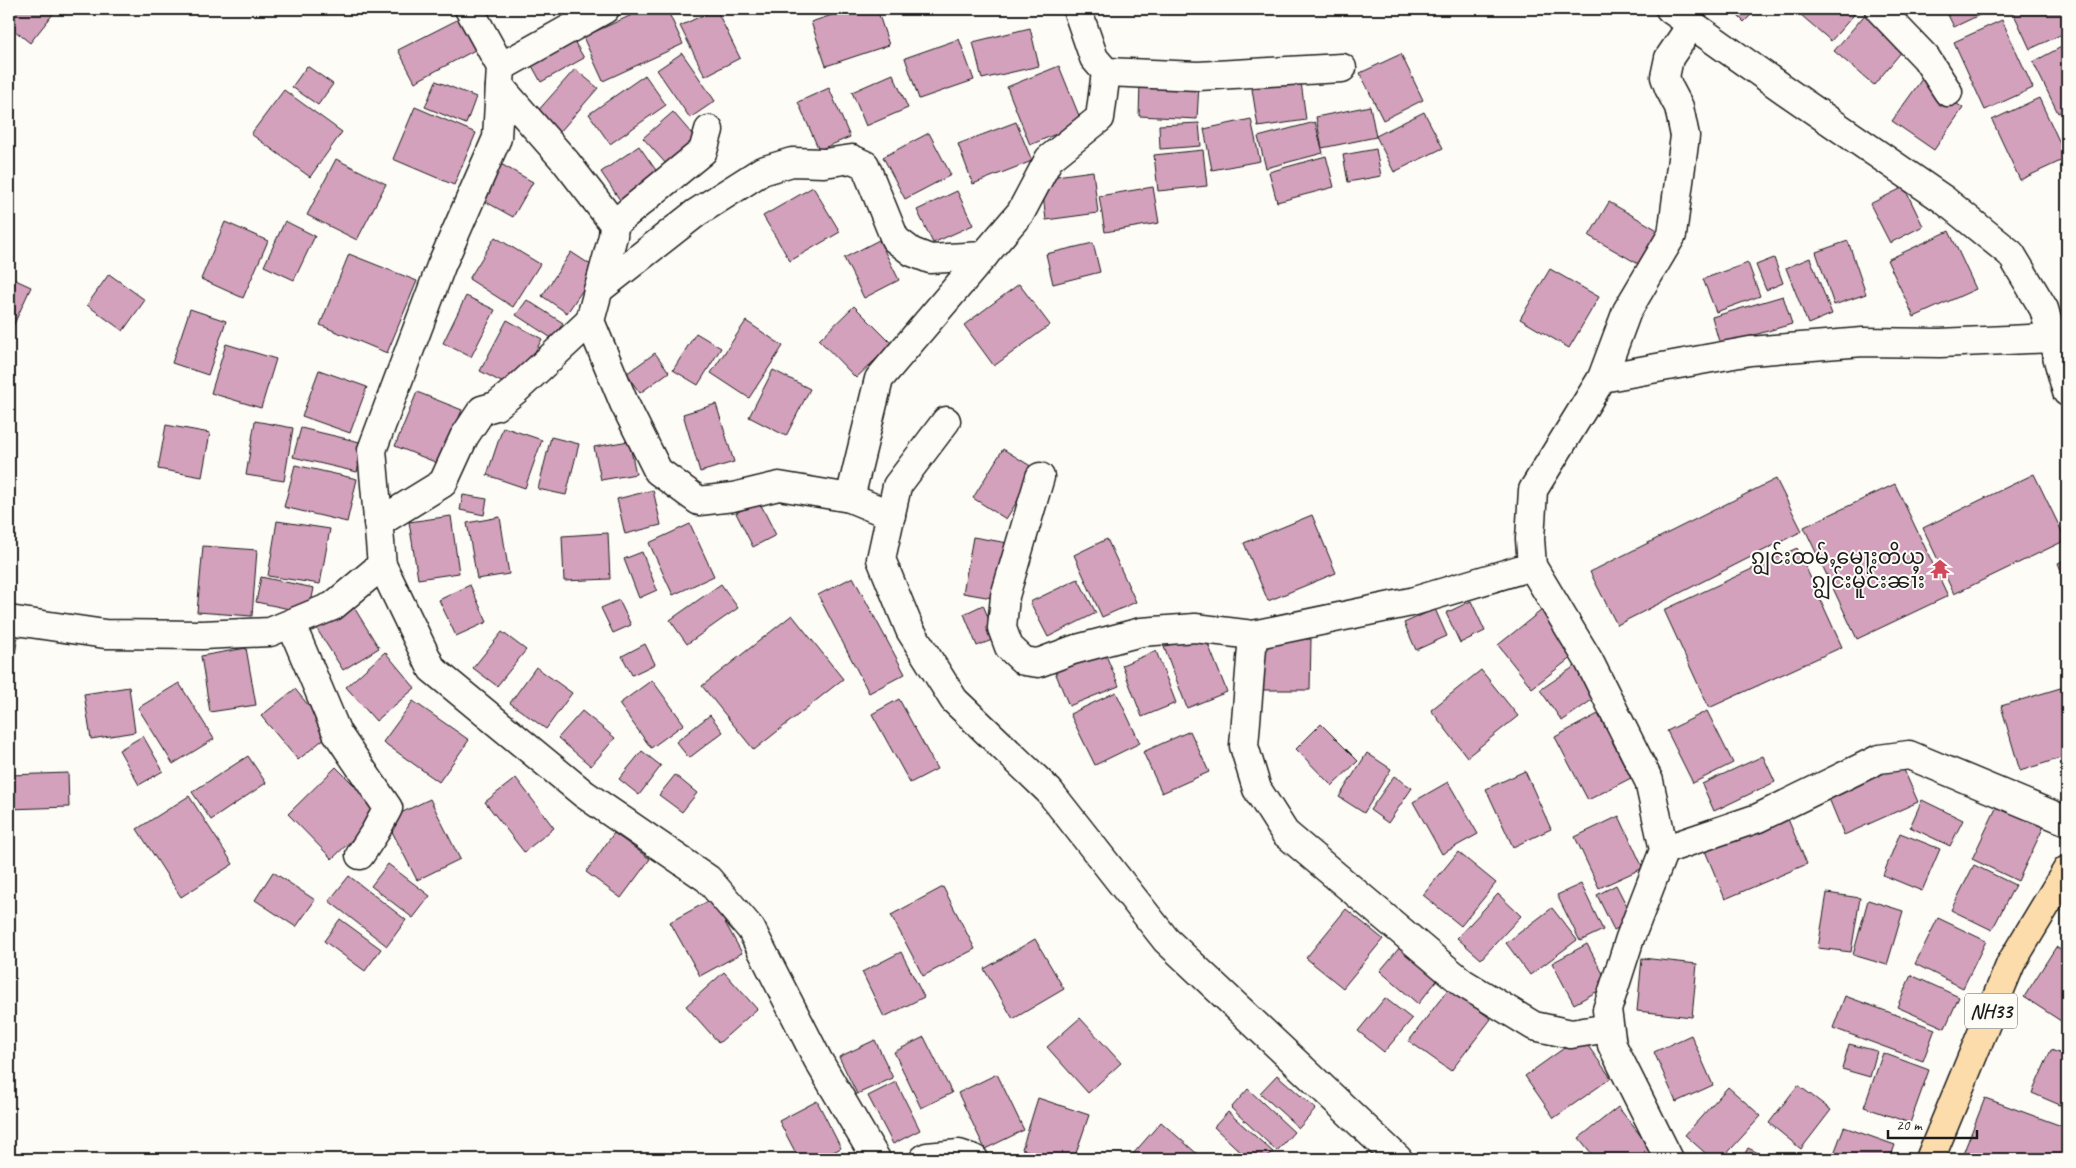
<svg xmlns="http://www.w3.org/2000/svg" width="2076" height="1168" viewBox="0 0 2076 1168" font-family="Caveat,'Noto Sans Myanmar',sans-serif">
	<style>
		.building { fill: #d3a1bc; stroke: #1c1c1c }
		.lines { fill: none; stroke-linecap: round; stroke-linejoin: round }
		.minor-casing { stroke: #1c1c1c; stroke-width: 31 }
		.trunk-casing { stroke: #1c1c1c; stroke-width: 31 }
		.minor { stroke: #fdfcf7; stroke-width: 28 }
		.trunk { stroke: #fddcac; stroke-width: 28 }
		.labels { text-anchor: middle; stroke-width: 4; stroke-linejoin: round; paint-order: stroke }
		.shield { fill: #fdfcf7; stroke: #605f5e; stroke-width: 1 }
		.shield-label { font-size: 20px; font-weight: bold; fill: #1c1c1c }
		.poi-label { font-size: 21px; fill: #1c1c1c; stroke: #fdfcf7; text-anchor: end }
	</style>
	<rect width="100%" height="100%" fill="#fdfcf7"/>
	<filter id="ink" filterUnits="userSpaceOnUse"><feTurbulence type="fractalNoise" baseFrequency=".02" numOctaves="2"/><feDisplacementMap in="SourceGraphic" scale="10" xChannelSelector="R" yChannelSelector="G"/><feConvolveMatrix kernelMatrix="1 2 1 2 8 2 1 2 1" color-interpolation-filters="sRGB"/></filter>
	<g filter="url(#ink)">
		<g class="building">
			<polygon points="9,9 57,9 30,43 9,26"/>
			<polygon points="645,9 667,9 683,44 603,81 583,37"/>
			<polygon points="716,9 740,58 705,76 680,26"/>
			<polygon points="850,9 877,9 889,45 826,66 811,22"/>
			<polygon points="1731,9 1757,9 1744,22"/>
			<polygon points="1807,9 1859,9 1831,41 1801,15"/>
			<polygon points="1945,9 1992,9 1954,27"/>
			<polygon points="2015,9 2061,9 2067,22 2067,32 2030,49 2012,10"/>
			<polygon points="1868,11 1908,44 1874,85 1834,51"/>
			<polygon points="459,19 475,50 415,82 398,50"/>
			<polygon points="2002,20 2033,88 1985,110 1954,42"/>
			<polygon points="1030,28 1039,66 982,79 973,42"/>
			<polygon points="959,39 974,80 919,99 905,58"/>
			<polygon points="574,41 584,58 541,82 531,64"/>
			<polygon points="2067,44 2067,109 2058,113 2033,62"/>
			<polygon points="682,53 715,101 690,118 657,70"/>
			<polygon points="1401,54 1423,100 1383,120 1360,73"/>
			<polygon points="307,66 333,84 318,105 292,87"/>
			<polygon points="1059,66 1082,123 1030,145 1007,87"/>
			<polygon points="575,69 598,88 559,133 536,113"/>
			<polygon points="893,74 908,108 866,126 852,92"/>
			<polygon points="645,75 666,105 610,144 589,114"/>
			<polygon points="1922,79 1963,108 1934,150 1892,121"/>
			<polygon points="436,81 476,97 466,124 425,107"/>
			<polygon points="1140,82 1199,84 1197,119 1139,116"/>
			<polygon points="1301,82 1306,120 1258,127 1252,89"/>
			<polygon points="829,88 850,137 819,150 798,102"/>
			<polygon points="284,90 342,132 310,177 251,134"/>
			<polygon points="2039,98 2067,158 2020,180 1992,120"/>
			<polygon points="1370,106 1376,137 1322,148 1316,117"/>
			<polygon points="415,107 476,133 454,185 393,159"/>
			<polygon points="673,112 697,140 668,166 643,138"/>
			<polygon points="1424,112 1443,148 1394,172 1376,136"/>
			<polygon points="1251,119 1260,161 1212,170 1204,129"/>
			<polygon points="1016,122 1032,161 973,184 958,144"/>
			<polygon points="1315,122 1323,153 1266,168 1258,137"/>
			<polygon points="1199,123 1201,146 1160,149 1159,125"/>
			<polygon points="929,133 951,175 905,199 883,157"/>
			<polygon points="639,146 660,176 622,203 601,172"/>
			<polygon points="1376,149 1381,176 1348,182 1343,155"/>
			<polygon points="1203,150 1207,186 1158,191 1154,155"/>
			<polygon points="1326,156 1334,187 1277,202 1269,172"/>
			<polygon points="336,159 386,184 357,240 307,215"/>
			<polygon points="499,163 533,182 513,217 479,198"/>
			<polygon points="1093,171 1098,213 1046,220 1041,178"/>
			<polygon points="813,187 840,232 790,261 763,216"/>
			<polygon points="1153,187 1159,223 1105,232 1099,196"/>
			<polygon points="1904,187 1923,226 1890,243 1870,204"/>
			<polygon points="957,191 973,225 933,243 917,210"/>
			<polygon points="1609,202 1661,232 1642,266 1589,236"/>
			<polygon points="285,221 315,236 294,280 264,266"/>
			<polygon points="225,222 268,241 243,298 201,279"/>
			<polygon points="1949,231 1976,289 1914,317 1887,260"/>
			<polygon points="495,237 540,264 513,307 469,279"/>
			<polygon points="879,240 899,280 864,298 844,258"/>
			<polygon points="1848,241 1866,294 1834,305 1816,252"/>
			<polygon points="1093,243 1100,272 1053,284 1046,254"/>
			<polygon points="571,252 597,269 567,313 542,296"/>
			<polygon points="349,254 417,281 387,353 320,325"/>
			<polygon points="1774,258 1783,283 1766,290 1756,265"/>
			<polygon points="1810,258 1832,314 1808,324 1786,268"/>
			<polygon points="1748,263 1760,296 1716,312 1703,279"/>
			<polygon points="1550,269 1599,297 1569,348 1520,319"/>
			<polygon points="109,274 145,300 123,331 87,305"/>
			<polygon points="9,277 31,287 9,335"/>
			<polygon points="1019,284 1050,325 994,366 964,325"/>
			<polygon points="466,296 495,310 471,357 443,343"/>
			<polygon points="1783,296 1792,324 1720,345 1712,317"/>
			<polygon points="527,300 563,323 553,339 516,315"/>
			<polygon points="854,306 892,344 856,378 819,340"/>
			<polygon points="190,309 226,321 208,375 172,363"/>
			<polygon points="507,320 542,339 515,389 480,371"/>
			<polygon points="746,321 783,346 749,398 711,373"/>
			<polygon points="696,333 721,348 698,385 673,370"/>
			<polygon points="226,344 276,359 261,408 211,393"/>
			<polygon points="655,353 669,372 640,393 626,374"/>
			<polygon points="319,370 367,387 350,433 302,416"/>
			<polygon points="773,370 810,389 786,436 749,417"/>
			<polygon points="417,392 462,410 440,464 395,446"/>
			<polygon points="716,404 734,462 700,472 683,414"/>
			<polygon points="255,421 293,428 284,481 246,475"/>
			<polygon points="166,425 210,433 202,477 158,469"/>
			<polygon points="503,427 542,440 525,488 487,475"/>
			<polygon points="301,428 364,443 357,472 293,457"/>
			<polygon points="551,437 579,444 566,495 538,489"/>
			<polygon points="629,441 636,474 601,480 594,447"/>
			<polygon points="1003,449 1037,470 1006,519 973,498"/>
			<polygon points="295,465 357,479 347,522 284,507"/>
			<polygon points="2034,474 2066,540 1954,594 1923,528"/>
			<polygon points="1776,479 1802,531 1617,625 1590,572"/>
			<polygon points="1895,484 1948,596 1857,639 1804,527"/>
			<polygon points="653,490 661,525 625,534 617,499"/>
			<polygon points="463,495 487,499 484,515 460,510"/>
			<polygon points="759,501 776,535 753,547 736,513"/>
			<polygon points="1312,515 1336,573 1268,601 1244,543"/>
			<polygon points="451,516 459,573 418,579 409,522"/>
			<polygon points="500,517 509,574 477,579 467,523"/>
			<polygon points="277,521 330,529 320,584 268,576"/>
			<polygon points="690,524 714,576 673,595 649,543"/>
			<polygon points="608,533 610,579 564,581 562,536"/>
			<polygon points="973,537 1008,543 998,599 963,593"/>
			<polygon points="1107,539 1136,602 1102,617 1074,555"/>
			<polygon points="203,546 257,550 252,616 197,612"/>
			<polygon points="1797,548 1842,647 1709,708 1664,610"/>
			<polygon points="642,552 657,590 639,598 624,559"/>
			<polygon points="2067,559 2067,585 2058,563"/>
			<polygon points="261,577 314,588 309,613 256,602"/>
			<polygon points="853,577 905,674 869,693 818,595"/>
			<polygon points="1078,579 1096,613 1048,637 1030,602"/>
			<polygon points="721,584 738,608 687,644 670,620"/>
			<polygon points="470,585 487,622 456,636 439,600"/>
			<polygon points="619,600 631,625 613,633 601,608"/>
			<polygon points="350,601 379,648 343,670 313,623"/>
			<polygon points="1471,601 1485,631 1460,643 1446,613"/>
			<polygon points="983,605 997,638 977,646 964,614"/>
			<polygon points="1547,606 1581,650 1532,688 1498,645"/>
			<polygon points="1435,609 1447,636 1416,650 1404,623"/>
			<polygon points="792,615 843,679 754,750 702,686"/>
			<polygon points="9,629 19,631 9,687"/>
			<polygon points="1203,631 1227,692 1187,708 1164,647"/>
			<polygon points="502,632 526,650 497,686 473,668"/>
			<polygon points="1263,639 1311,639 1310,690 1263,690"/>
			<polygon points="645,644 655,664 632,675 622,656"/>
			<polygon points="1102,646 1119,686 1069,706 1053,667"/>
			<polygon points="246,648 256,705 210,712 201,656"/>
			<polygon points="1156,651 1176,703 1142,717 1122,665"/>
			<polygon points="385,652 415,688 376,721 346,687"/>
			<polygon points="1578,664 1599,695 1562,721 1540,690"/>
			<polygon points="536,667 572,693 546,729 510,703"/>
			<polygon points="1481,670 1518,716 1467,757 1431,710"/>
			<polygon points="652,680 684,724 651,748 619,704"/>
			<polygon points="179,683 214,739 173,764 138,708"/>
			<polygon points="2067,686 2067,756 2020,771 2001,706"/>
			<polygon points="129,687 135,732 91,739 84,694"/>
			<polygon points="295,689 331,733 298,760 261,716"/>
			<polygon points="1116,692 1140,743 1095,765 1070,714"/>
			<polygon points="899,699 937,769 910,783 872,714"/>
			<polygon points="413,701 469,740 439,782 383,742"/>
			<polygon points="582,711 615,738 591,766 558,738"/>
			<polygon points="1707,711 1733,763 1693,783 1667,731"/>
			<polygon points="1598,714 1631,778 1588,800 1555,737"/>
			<polygon points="710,715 723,732 689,758 676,742"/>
			<polygon points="1321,724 1358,761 1332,786 1296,749"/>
			<polygon points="1190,731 1209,772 1162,793 1143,752"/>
			<polygon points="143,736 163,771 139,785 119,750"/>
			<polygon points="642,751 661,766 639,795 619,779"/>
			<polygon points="1367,753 1391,769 1364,813 1339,797"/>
			<polygon points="248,756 266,783 211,820 192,792"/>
			<polygon points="1763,756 1775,782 1714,811 1702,784"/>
			<polygon points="1901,763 1918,802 1844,835 1828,796"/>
			<polygon points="336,767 381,812 332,859 288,814"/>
			<polygon points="1525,771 1551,829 1513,847 1486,789"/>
			<polygon points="68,773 69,807 9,809 9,775"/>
			<polygon points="675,775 697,793 682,812 659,795"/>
			<polygon points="1394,776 1412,788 1388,823 1370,810"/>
			<polygon points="516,778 554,828 524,852 485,802"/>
			<polygon points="1448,782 1478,834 1442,854 1413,802"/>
			<polygon points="189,796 233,864 181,897 137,829"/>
			<polygon points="430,799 460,859 417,880 386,820"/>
			<polygon points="1922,800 1963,820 1950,846 1910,827"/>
			<polygon points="1999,802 2045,824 2018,881 1972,859"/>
			<polygon points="1785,812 1807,864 1725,899 1703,846"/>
			<polygon points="1619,816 1643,868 1599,888 1575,837"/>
			<polygon points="614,833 650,859 621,898 586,872"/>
			<polygon points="1900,833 1940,849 1922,891 1883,875"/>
			<polygon points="1458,852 1496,883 1461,926 1423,895"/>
			<polygon points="388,864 430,896 413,918 371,886"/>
			<polygon points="1974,865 2015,885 1992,930 1951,910"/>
			<polygon points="273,872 315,900 296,927 255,900"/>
			<polygon points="349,876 406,920 387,946 329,901"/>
			<polygon points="1581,884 1603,930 1580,941 1557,895"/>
			<polygon points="1616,885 1634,920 1614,930 1597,895"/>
			<polygon points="943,887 975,949 923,976 891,915"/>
			<polygon points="1827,893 1860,898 1851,952 1818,948"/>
			<polygon points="1498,894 1521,916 1481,959 1457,938"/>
			<polygon points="712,899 742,953 700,976 670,922"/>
			<polygon points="1868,900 1903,911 1887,965 1853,955"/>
			<polygon points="1552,908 1577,940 1530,975 1506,943"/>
			<polygon points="1346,909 1383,939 1343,988 1306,958"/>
			<polygon points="1938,918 1986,941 1963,988 1915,964"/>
			<polygon points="340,919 381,949 365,971 324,941"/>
			<polygon points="1035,939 1064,989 1013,1019 984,969"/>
			<polygon points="1406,940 1445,971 1418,1004 1380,971"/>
			<polygon points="1587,944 1609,985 1574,1004 1552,963"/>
			<polygon points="2056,947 2067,954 2067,1025 2024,997"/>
			<polygon points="901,952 924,997 884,1017 862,972"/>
			<polygon points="1642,958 1697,964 1692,1017 1637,1011"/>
			<polygon points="724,972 757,1009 719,1043 686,1006"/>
			<polygon points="1911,975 1959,997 1945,1028 1897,1007"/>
			<polygon points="1449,988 1491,1019 1451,1071 1409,1041"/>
			<polygon points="1845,996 1935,1029 1923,1061 1833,1028"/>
			<polygon points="1385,998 1412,1019 1384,1052 1358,1031"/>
			<polygon points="1080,1018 1121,1063 1088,1093 1047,1047"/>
			<polygon points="1691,1035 1713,1085 1676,1102 1654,1052"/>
			<polygon points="1581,1036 1611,1078 1554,1118 1525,1076"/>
			<polygon points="924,1037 952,1093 921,1108 894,1052"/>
			<polygon points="875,1040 893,1078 857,1094 839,1057"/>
			<polygon points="1849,1044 1877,1051 1870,1077 1842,1069"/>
			<polygon points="2051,1050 2067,1056 2067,1108 2032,1093"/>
			<polygon points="1883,1053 1929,1070 1910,1123 1864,1107"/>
			<polygon points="997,1074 1024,1130 985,1149 958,1093"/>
			<polygon points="1277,1075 1316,1109 1299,1128 1260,1093"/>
			<polygon points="896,1082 920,1130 893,1144 868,1096"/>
			<polygon points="1798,1085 1831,1110 1801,1149 1769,1123"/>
			<polygon points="1728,1087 1761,1116 1722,1159 1712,1159 1685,1135"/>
			<polygon points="1248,1089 1294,1132 1277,1151 1231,1108"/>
			<polygon points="1038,1098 1089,1115 1074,1159 1052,1159 1022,1149"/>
			<polygon points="1985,1098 2067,1128 2067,1138 2059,1159 1977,1159 1963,1154"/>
			<polygon points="817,1101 841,1148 820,1159 799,1159 779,1121"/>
			<polygon points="1618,1107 1659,1159 1596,1159 1579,1138"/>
			<polygon points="1228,1112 1273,1152 1266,1159 1248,1159 1214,1127"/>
			<polygon points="1161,1122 1203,1159 1139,1159 1133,1154"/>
			<polygon points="1844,1127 1895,1145 1890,1159 1832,1159"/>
			<polygon points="1748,1148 1771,1159 1742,1159"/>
		</g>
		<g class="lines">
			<defs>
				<g id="minor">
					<polyline points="469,9 501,67 497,138 441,266 372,450 382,565 432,669 584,794 708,879 751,929 818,1060 876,1159"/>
					<polyline points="1670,9 1786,91 1943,199 2011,254 2044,309 2067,392"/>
					<polyline points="1879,9 1926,58 1948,92"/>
					<polyline points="501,67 605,9"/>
					<polyline points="1106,72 1198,76 1342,68"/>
					<polyline points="500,87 566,162 614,224 613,236 590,321 624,403 658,471 699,501 733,497 779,486 850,498 891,515"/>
					<polyline points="614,224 703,151 709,130"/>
					<polyline points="598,290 696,213 762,171 792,162 824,163 852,159 865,165 895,239 912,252 930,259 984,256"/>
					<polyline points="1602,378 1627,311 1672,235 1685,136 1679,107 1669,88 1665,77 1669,58 1692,24"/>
					<polyline points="946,421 897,486 881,559 910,630 954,700 1049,791 1166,940 1398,1159"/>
					<polyline points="1040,477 1005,596 1002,628 1009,647 1024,661 1038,663 1073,650 1141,632 1195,628 1253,635 1411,602 1532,566"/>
					<polyline points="850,498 879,379 1021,212 1049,159 1100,118 1106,72 1094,58 1077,9"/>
					<polyline points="378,523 443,483 464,437 482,410 496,406 517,389 590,321"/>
					<polyline points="9,620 105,634 202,635 270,632 333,606 382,565"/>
					<polyline points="291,624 337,733 388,808 375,832 360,855"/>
					<polyline points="1253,635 1244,746 1257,789 1285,833 1463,983 1534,1026 1571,1034 1609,1028"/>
					<polyline points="1664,850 1758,818 1879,759 1909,755 2067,821"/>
					<polyline points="924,1159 927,1157 959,1154 974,1159"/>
					<polyline points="1669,1159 1612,1045 1607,1010 1630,938 1664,850 1649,781 1589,661 1532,566 1530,539 1533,490 1602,378 1750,351 1863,342 1940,343 2052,338"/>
				</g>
				<polyline id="trunk" points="1930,1159 2011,963 2067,870"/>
			</defs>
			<use href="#minor" class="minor-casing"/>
			<use href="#trunk" class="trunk-casing"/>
			<use href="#minor" class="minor"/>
			<use href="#trunk" class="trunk"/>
		</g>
	</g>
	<defs>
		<symbol id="temple-bare" viewBox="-9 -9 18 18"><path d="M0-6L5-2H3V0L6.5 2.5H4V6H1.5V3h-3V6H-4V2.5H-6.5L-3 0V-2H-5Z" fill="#d1495b" stroke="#fdfcf7" stroke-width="2.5" paint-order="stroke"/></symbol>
	</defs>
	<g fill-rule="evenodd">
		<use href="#temple-bare" x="1926" y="555" width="28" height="28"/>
	</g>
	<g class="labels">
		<rect class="shield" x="1965" y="993.5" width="52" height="35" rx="4"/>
		<g class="shield-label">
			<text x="1991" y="1018">NH33</text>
		</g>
		<g class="poi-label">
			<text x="1925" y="564">ၵျွင်းထမ်ႇမေႃးတိယ<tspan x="1925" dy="24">ၵျွင်းမိူင်းၼၢႆး</tspan></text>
		</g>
	</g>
	<rect width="2076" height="1168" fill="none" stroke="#fdfcf7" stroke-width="30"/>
	<rect x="15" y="15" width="2046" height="1138" fill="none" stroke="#1c1c1c" stroke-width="2" filter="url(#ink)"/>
	<path d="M1888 1130v8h89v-8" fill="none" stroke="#1c1c1c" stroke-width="2.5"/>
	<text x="1896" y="1130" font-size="15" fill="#1c1c1c" stroke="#fdfcf7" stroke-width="4" paint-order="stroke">20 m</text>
</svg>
